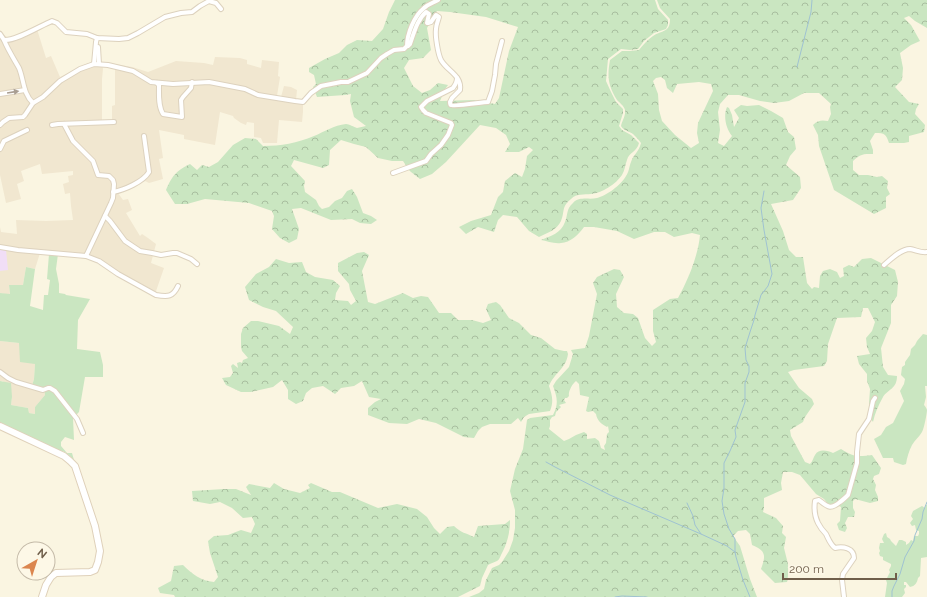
<svg xmlns="http://www.w3.org/2000/svg" width="927" height="597" viewBox="0 0 927 597" font-family="Raleway,sans-serif">
	<style>
		.residential { fill: #f1e7d0 }
		.education { fill: #f1def6 }
		.grass { fill: #cae6c1 }
		.forest { fill: url(#forest-crowns); fill-rule: evenodd }
		.lines { fill: none; stroke-linecap: round; stroke-linejoin: round }
		.stream { stroke: #9fc2d2; stroke-width: 1 }
		.minor-casing { stroke: #ddd2be; stroke-width: 6 }
		.secondary-casing { stroke: #dfd1ba; stroke-width: 8 }
		.minor { stroke: #fff; stroke-width: 4 }
		.secondary { stroke: #fff; stroke-width: 6 }
		.oneway { fill: #a99e92 }
	</style>
	<defs>
		<pattern id="forest-crowns" width="20" height="18" patternUnits="userSpaceOnUse"><rect width="20" height="18" fill="#cae6c1"/><path d="M2 6a3 3 0 1 1 6 0M12 15a3 3 0 1 1 6 0" fill="none" stroke="#a8be9f"/></pattern>
	</defs>
	<rect width="100%" height="100%" fill="#faf5e1"/>
	<g class="residential">
		<polygon points="36,26 46,58 51,56 60,77 86,64 95,61 102,63 103,69 102,79 102,121 112,121 112,106 115,105 115,64 132,67 148,72 176,61 204,63 213,65 215,57 240,58 247,60 247,64 261,68 262,60 279,62 278,76 280,77 277,96 281,97 284,86 291,87 297,90 296,100 303,100 303,112 302,122 279,120 277,143 263,143 261,138 254,137 254,123 247,122 246,125 241,123 234,118 233,116 220,112 215,145 184,139 184,135 159,130 163,158 159,159 163,179 149,183 145,181 118,193 123,200 128,199 132,210 126,213 140,236 142,234 148,238 156,244 151,263 164,268 154,297 129,282 98,262 87,257 40,253 35,269 26,267 23,285 9,285 10,295 0,293 0,227 1,232 17,234 16,220 46,221 73,220 71,206 70,193 65,194 63,184 69,182 68,176 73,175 73,171 42,174 40,164 21,171 24,181 17,184 21,199 6,203 0,175 0,30 3,34 8,38 25,32"/>
		<polygon points="0,341 19,343 35,364 34,379 32,386 44,388 45,395 35,407 35,414 29,413 28,408 11,405 12,397 3,381 0,381"/>
	</g>
	<polygon class="education" points="0,249 6,250 8,270 0,271"/>
	<g class="grass">
		<path d="M49 254H58L56 269 59 284V293L65 294 66 295 90 299 78 320 77 349 100 352 103 365V377H85L79 412 73 418 74 440 65 437 61 442V446L67 453H72L74 460C68 455 64 449 55 451L0 424V381L11 383 12 397 11 405 28 408 29 413 35 414V407L45 395 44 388 42 389 32 386 34 379 35 364 20 362 19 343 0 341V293L10 294 9 285H23L26 267 35 269 30 306 43 310 44 295H48L50 280 47 279Z"/>
		<path d="M923 334 927 335V386H925L926 397 924 405C925 406 927 409 927 410 927 413 924 429 922 432 919 437 915 440 912 445 909 451 907 457 906 464L903 465 894 462 893 458H883L874 439 881 435 886 427 893 423 904 401 900 391 904 384 905 379 901 375 902 367 905 365V362L910 355 911 349 915 345 917 341Z"/>
		<path d="M926 505H927V557L921 558 920 576 918 578C917 583 915 586 910 587L906 582H904V585H906V587L904 589 905 593 902 597H885L887 583 886 580 890 572 889 570 891 566V564L883 560V557L880 556 879 553 880 551 879 548 880 543H884L882 539 884 534 886 533 887 537 890 539 891 541 896 546 899 540H902L906 542V545L909 543 911 540 913 541 914 536H918L919 534V531L916 530 915 525 912 526 910 523 913 519 911 516 913 511 922 506 925 508Z"/>
	</g>
	<g class="forest">
		<path d="M395 0H655L658 9 668 20V25L666 29 654 33 644 41 638 49 630 50 621 49 608 59 606 81 611 92 616 102 623 109V113L619 126 622 130 631 135 639 143C637 152 629 152 627 160 625 165 625 170 622 175 616 184 602 193 591 194 584 195 577 193 571 199 561 207 565 212 561 221 557 230 547 233 539 237L529 231 517 217 503 215 498 220 494 232 478 227 466 234 459 227 471 221 491 215 498 197 503 192 505 181 515 173 522 177 525 169 527 156 533 150 529 147 519 152H505L510 144 506 135 496 128 480 125 446 162 432 174 420 179 411 172 408 169 427 162 432 155 442 145 453 126V124L452 122C442 119 428 116 423 107L428 102 443 94 440 101 474 100 495 104 499 98 509 51 518 27 486 17 450 12 437 11 427 28 431 50 423 58 409 60 404 68 413 86 422 93 430 90 438 83 448 85C442 96 427 97 420 107 425 119 441 119 451 125L447 134 440 144 430 154 425 160 407 167 403 161H392L378 158 366 147 354 144 341 140 330 150 329 165 323 168 294 160 291 166 305 181 304 186 305 192 316 200 319 206 322 209 329 207 335 201 342 198 347 191 352 189 357 197 363 213 371 216 377 220 371 224 360 223 352 219 331 220 301 208 292 209 299 229 297 239 289 243 280 238 272 229 274 216 272 211 249 203 205 199 187 204H175L166 190C172 176 176 171 190 164L197 170 202 165 209 167 218 162 233 145 245 138 256 139 263 146C281 146 297 143 314 136 324 132 334 125 346 124 349 124 354 127 357 128L366 126 354 117 350 101 351 94 345 95 317 97 313 87 316 84 314 75 309 72V68L325 59 339 53 347 45 357 40 372 41 383 29 389 12Z"/>
		<path d="M657 0H927V28L915 21 909 16 904 18 911 25 920 41 911 45 900 53 903 68 902 80 895 87 909 102 919 104 916 109 915 114 925 125 924 132 909 136V142L904 143H889C886 134 885 133 875 133L870 141 873 150V154C863 154 860 154 853 161V170L859 175H868L877 177 882 176 888 181 887 188 890 194 886 197V208L874 214 834 190 819 146 818 135 813 125C818 120 822 120 828 121L831 114 830 107 831 104 819 93H804L789 101 774 103 760 101 739 95H728L720 104 718 112 720 130 718 143 724 146 732 136C726 129 723 116 727 107L729 108 732 115 734 127 739 118 734 110 741 105 747 106 759 105 771 111 783 118 788 132 794 137 796 149 790 156 786 165 800 177 801 188 793 200 771 204 783 231 789 250 796 257H803L807 283 812 289 814 287 819 288 820 276 823 271 830 269 837 272 840 278 844 276 843 268 849 265 854 267 862 259 871 258 895 270 898 282 897 296 891 305V323L881 348 883 367 888 375 897 376C897 389 888 389 883 397 878 406 875 413 873 422L871 419 872 411 869 404 870 389 867 381V374L859 364 857 356 870 354 867 347 866 338 872 331 875 322 868 308H863L861 317 837 318 828 344 827 361 824 366 794 370 788 372 799 388 812 399 814 404 805 417 803 422 790 430 791 436 805 462 810 464C813 461 813 458 815 455 819 448 828 451 833 453L841 449C853 457 858 457 872 455L881 468 879 474 874 476 873 479 876 485 875 490 878 497V501L870 503 855 499 853 501V508L855 512 854 517H848L845 523 847 528 845 532 839 530 837 524 840 521 841 507 835 504H828L824 499 816 494 800 475 792 472H783L781 483 782 490 764 498V508L763 512 776 518 783 526 782 533 786 537 784 548 788 564V576L787 582 775 583 761 569C766 555 766 551 752 545L750 534 746 530 738 531 733 536 740 546 750 579 757 597H469L479 593 484 589 486 580 492 568 499 565 502 562 509 551 513 540 515 528V510L510 491 515 469 523 449 527 420 530 418 553 415C559 404 557 397 553 386L556 381 569 367 573 354 571 350 585 348 589 336 597 294 593 283 597 277 614 269 620 270 624 277 616 294 617 307 624 313 633 314 638 318 645 338 652 346 656 342 653 331V310L670 299 678 298C688 280 698 256 700 235L692 233 674 237 665 232H654L634 239 617 231 594 227H584C579 234 570 243 561 243 554 244 547 241 541 240 551 236 561 233 565 222 568 215 566 209 573 203 579 196 589 200 597 198 606 196 621 185 626 176 629 172 629 167 631 162 633 155 639 152 641 143 639 140 636 137 633 134 629 131 624 131 621 126 622 121 626 115 625 110 624 106 620 103 617 100 608 85 607 77 610 60L622 51H630L639 50C643 45 647 40 653 36 662 30 670 33 670 19L660 8ZM661 77 665 80 667 88 673 93 677 84 699 82 711 84 713 91 698 123 697 133 699 143 691 148 675 135 662 121 659 110 658 94 653 81 656 78ZM576 381 579 384 580 395 589 397 586 411 588 412 593 411 596 414C597 420 601 424 607 427L608 426 609 432 607 434 606 443 604 446 605 450 601 448 599 441 595 438 587 439V434L584 432 576 435 569 439 564 441 549 429 550 426V420L552 417 555 416 556 412 561 407 559 405 566 403 564 400 565 398H567L569 396C568 392 572 384 576 381Z"/>
		<path d="M364 252 369 255 362 271 368 302 375 304 403 293 413 298 421 296 428 297 439 313H451L458 320H472L483 323 491 320 486 309 488 304 496 302 500 305 509 318 519 323 531 335 541 338 555 349 564 351H567L568 354C566 369 554 373 549 386 552 395 554 401 550 411L529 414 524 417 521 422 518 418 511 424H490L482 427 478 431 474 438 464 437 436 423 419 419 407 424 389 423 368 415V408L375 402 381 399 369 397 362 381 354 386 341 388 335 394 323 386 312 388 306 393 303 401 296 404 288 399V390L282 380 273 387 251 392H241L226 385 222 378 230 377 233 373 231 366 233 364 238 368 237 363 240 362 242 363 243 360 248 358 242 351 241 347V334L243 328 251 321H258L279 326 290 334 293 327 276 311 263 307 249 300 245 287 256 274 269 267 276 259 289 263 302 262 306 272 315 277 333 280 340 286 336 293 335 300 348 301 351 305 356 301 350 290 349 284 338 271V263L357 253Z"/>
		<path d="M274 483 284 489 300 493 310 488 308 485 311 483 332 492H340L378 508 397 504 417 509 427 517 434 528 440 534 447 527 454 526C461 533 466 533 474 537L478 526 505 524 510 520C510 533 507 544 501 555 500 557 499 560 497 561 495 562 491 563 488 565L482 578 480 586 458 597H175L174 595 160 593 158 588 171 581 174 566 183 565C192 574 201 581 214 582L218 577 210 553 208 541 214 536 228 535 241 530 251 533 255 524 252 517 243 518 232 508 220 502 210 504 193 501 192 491 224 489H236L251 495 246 487 249 484 270 488Z"/>
	</g>
	<g class="lines">
		<g class="stream">
			<polyline points="797,67 811,12 812,0"/>
			<polyline points="546,462 555,467 610,495 701,534 727,546 735,552"/>
			<polyline points="687,503 693,516 695,525 701,534"/>
			<polyline points="615,597 622,596 647,597"/>
			<polyline points="750,597 743,580 736,557 735,552 735,539 729,529 724,514 722,501 724,488 724,463 730,451 736,437 735,430 745,402 745,383 749,372 749,366 746,360 745,348 750,332 754,320 755,315 761,295 768,286 772,274 764,230 761,208 764,191"/>
			<polyline points="892,597 892,591 894,586 900,574 905,557 914,541 915,535 922,519 923,512 927,502"/>
		</g>
		<defs>
			<g id="minor">
				<path d="M0 34 4 40C16 41 40 26 52 21L57 23 66 32 87 34 97 38 119 39 128 38 138 33 165 17 181 13 192 12 200 6 209 1 216 3 221 9"/>
				<path d="M4 40C8 50 14 59 19 68 24 80 23 94 33 103"/>
				<path d="M408 46 410 44C414 33 417 20 426 12L429 14 427 23H428L431 22 436 15 439 17C438 21 436 25 436 29 435 36 438 54 441 60 447 71 462 75 460 90L452 98 450 102C450 103 450 105 451 105 453 107 483 102 488 102L492 91 495 75 496 64 502 41"/>
				<polyline points="98,47 99,64"/>
				<polyline points="94,64 96,42 97,38"/>
				<path d="M157 83 159 85C159 94 158 106 163 114L182 117 181 100 183 97 191 88 192 82"/>
				<polyline points="0,94 25,90"/>
				<path d="M0 125 3 122 9 118 23 117 25 115 33 103 43 97 60 81 80 69 94 64 108 65 133 71 151 82 173 84 209 82 245 89 258 95 295 101 303 102 311 93 321 86 341 82H348L367 73 381 58 387 54 394 50 404 49 407 46C407 34 414 16 424 8 428 4 433 3 438 0"/>
				<polyline points="52,125 58,124 114,122"/>
				<polyline points="0,149 4,141 27,130"/>
				<path d="M393 173 426 161 431 154 441 145 448 135 452 125 451 123 426 113 423 110 421 107 427 101 453 88C456 84 457 82 457 78"/>
				<path d="M113 192C124 190 143 182 149 172L144 136"/>
				<polyline points="105,216 110,221 125,241 140,251 152,253 161,255 173,253 177,253 191,259 197,264"/>
				<polyline points="0,247 18,250 86,256 111,203 113,198 114,184 113,180 109,176 98,175 93,161 73,141 64,124"/>
				<path d="M86 256 99 261 118 274 156 295C168 297 173 297 178 286"/>
				<path d="M884 265C891 259 901 249 910 249 916 250 921 253 927 252"/>
				<polyline points="0,372 8,378 16,382 43,390 48,388 50,388 55,391 77,419 83,433"/>
				<path d="M844 597 842 580 843 574 854 558C854 548 843 546 835 548 830 544 829 540 826 534 823 531 820 527 818 523 815 517 814 508 815 501L819 500C828 507 830 510 840 502 843 500 845 498 848 495L857 463V452L859 434 869 419 873 401 875 398"/>
			</g>
			<polyline id="secondary" points="0,426 64,456 70,461 75,466 95,526 100,551 98,562 95,570 90,572 56,573 51,577 46,585 42,597"/>
		</defs>
		<use href="#minor" class="minor-casing"/>
		<use href="#secondary" class="secondary-casing"/>
		<use href="#minor" class="minor"/>
		<use href="#secondary" class="secondary"/>
	</g>
	<defs><path id="oneway-solid" d="M-6-.8H1V-3.2L6.5 0L1 3.2V.8H-6Z"/></defs>
	<use class="oneway" href="#oneway-solid" transform="translate(13 92) rotate(-9)"/>
	<g transform="translate(36 561) rotate(39)"><circle r="19" fill="#fdf8e7" stroke="#c4baa8"/>
	<path d="M0-3L7 15L0 10L-7 15Z" fill="#db864f"/>
	<text y="-6" font-size="11" font-weight="bold" text-anchor="middle" fill="#6f5e4a">N</text>
	</g>
	<path d="M783 573v6h113v-6" fill="none" stroke="#6f5e4a" stroke-width="2"/>
	<text x="789" y="573" font-size="12" fill="#6f5e4a" stroke="#fdf8e7" stroke-width="3" paint-order="stroke">200 m</text>
</svg>
